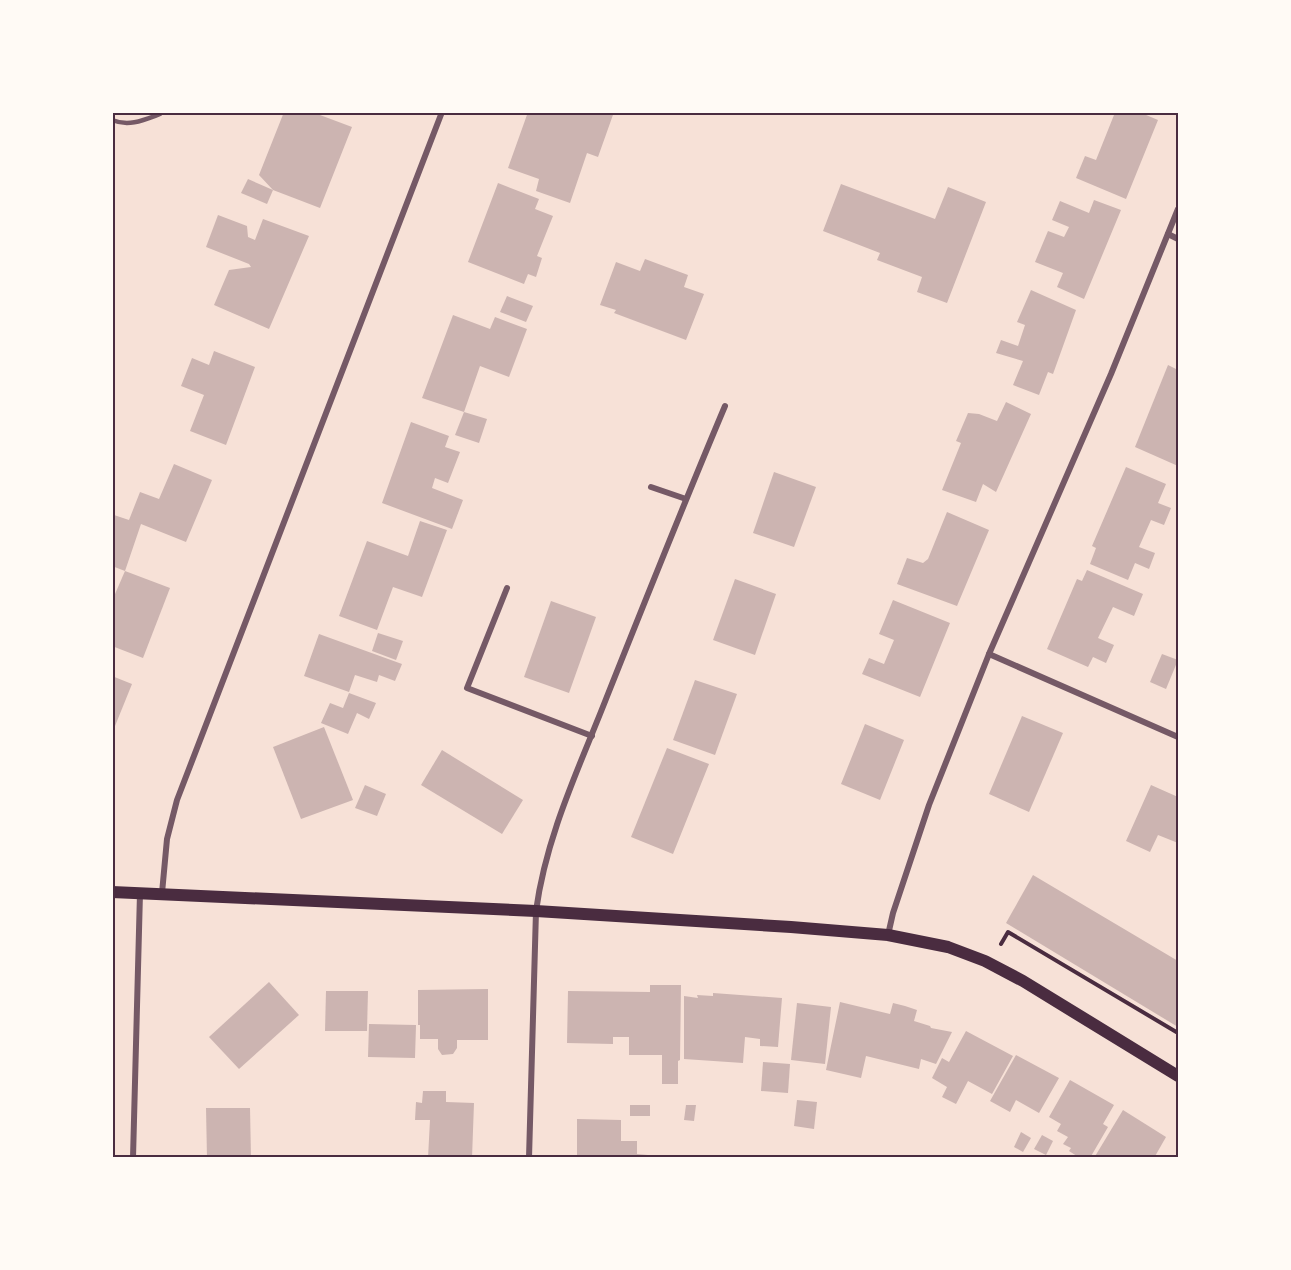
<svg xmlns="http://www.w3.org/2000/svg" width="1291" height="1270" viewBox="0 0 1291 1270" font-family="Lora,serif">
	<style>
		.building { fill: #ccb4b1 }
		.lines { fill: none; stroke-linecap: round; stroke-linejoin: round }
		.path { stroke: #4a2c40; stroke-width: 4 }
		.service { stroke: #755966; stroke-width: 4.5 }
		.minor { stroke: #755966; stroke-width: 6 }
		.secondary { stroke: #4a2c40; stroke-width: 12 }
		.neatline { fill: none; stroke: #4a2c40; stroke-width: 2 }
	</style>
	<rect width="100%" height="100%" fill="#f7e1d7"/>
	<g class="building">
		<polygon points="284,112 309,112 317,115 320,115 352,127 320,208 273,190 259,175"/>
		<polygon points="528,112 614,112 598,157 587,153 570,203 536,191 539,179 508,168"/>
		<polygon points="1110,112 1139,112 1158,120 1126,199 1076,178 1085,156 1096,160 1114,115"/>
		<polygon points="248,179 273,190 267,204 241,193"/>
		<polygon points="498,183 539,199 535,209 553,216 537,256 542,258 536,277 528,274 524,284 468,262"/>
		<polygon points="841,184 935,219 948,187 986,202 947,303 917,292 922,277 877,260 880,253 823,231"/>
		<polygon points="1094,200 1121,210 1084,299 1057,287 1063,273 1035,262 1048,231 1064,237 1069,227 1052,220 1060,201 1089,213"/>
		<polygon points="218,215 247,226 248,237 255,240 263,219 309,236 269,329 214,305 229,270 251,267 249,264 206,247"/>
		<polygon points="645,259 688,275 684,287 704,294 686,340 614,313 616,310 600,305 616,262 640,271"/>
		<polygon points="1031,290 1076,310 1053,374 1048,372 1039,395 1013,385 1023,361 996,353 1001,340 1018,346 1025,325 1017,322"/>
		<polygon points="507,296 533,306 526,322 500,312"/>
		<polygon points="453,315 490,329 495,317 527,329 509,377 480,366 464,412 422,398"/>
		<polygon points="214,351 255,367 226,445 190,431 204,395 181,386 192,358 209,365"/>
		<polygon points="1168,365 1178,370 1178,466 1135,447"/>
		<polygon points="1006,402 1031,414 996,492 983,484 976,502 942,490 961,443 956,441 968,413 979,414 997,421"/>
		<polygon points="464,412 487,419 479,443 455,435"/>
		<polygon points="411,422 449,436 445,447 460,452 448,483 435,478 432,488 463,500 452,529 382,503"/>
		<polygon points="174,464 212,480 186,542 141,524 125,571 112,566 112,520 114,515 129,520 140,492 159,499"/>
		<polygon points="1126,467 1166,484 1158,503 1171,508 1164,525 1151,520 1139,547 1155,553 1149,569 1135,563 1128,580 1090,564 1096,548 1092,546"/>
		<polygon points="774,472 816,487 794,547 753,533"/>
		<polygon points="947,512 989,530 957,606 897,584 907,558 923,563 928,559"/>
		<polygon points="420,521 447,530 422,597 393,587 377,630 339,616 367,541 408,556"/>
		<polygon points="1087,570 1143,594 1134,616 1113,607 1098,638 1114,645 1106,663 1093,657 1088,667 1047,649 1077,579 1082,581"/>
		<polygon points="125,571 170,588 143,658 112,646 112,601"/>
		<polygon points="735,579 776,594 755,655 713,640"/>
		<polygon points="893,600 950,623 920,697 862,674 869,658 884,664 894,640 879,634"/>
		<polygon points="551,601 596,617 569,693 524,677"/>
		<polygon points="378,633 403,641 396,660 372,651"/>
		<polygon points="319,634 402,664 395,681 379,675 377,682 355,675 349,692 304,676"/>
		<polygon points="1162,654 1178,660 1166,689 1150,682"/>
		<polygon points="112,676 132,684 113,731 112,731"/>
		<polygon points="695,680 737,694 715,755 673,740"/>
		<polygon points="349,693 376,703 369,719 357,713 348,734 321,723 330,703 343,708"/>
		<polygon points="1022,716 1063,733 1029,812 989,794"/>
		<polygon points="865,724 904,740 880,800 841,784"/>
		<polygon points="324,727 353,800 301,819 273,747"/>
		<polygon points="667,748 709,764 673,854 631,837"/>
		<polygon points="442,750 523,800 502,834 421,785"/>
		<polygon points="365,785 386,794 377,816 355,808"/>
		<polygon points="1151,785 1178,797 1178,843 1158,835 1150,852 1126,841"/>
		<polygon points="1033,875 1178,961 1178,1027 1006,923"/>
		<polygon points="269,982 299,1015 239,1069 209,1037"/>
		<polygon points="650,985 681,985 680,1060 678,1061 678,1084 662,1084 662,1055 629,1055 629,1037 613,1037 613,1044 567,1043 568,991 650,992"/>
		<polygon points="488,989 488,1040 457,1040 457,1048 453,1054 442,1055 438,1049 438,1039 420,1039 420,1025 418,1025 418,990"/>
		<polygon points="326,991 368,991 367,1031 325,1031"/>
		<polygon points="713,993 782,998 778,1047 760,1046 760,1039 745,1037 743,1063 684,1059 684,996 698,998 697,995 713,996"/>
		<polygon points="840,1002 890,1014 893,1003 905,1006 917,1010 914,1021 930,1026 931,1028 952,1032 936,1064 921,1059 919,1069 866,1056 861,1078 826,1070"/>
		<polygon points="797,1003 831,1007 825,1064 791,1060"/>
		<polygon points="369,1024 416,1025 415,1058 368,1057"/>
		<polygon points="966,1031 1013,1056 992,1094 968,1081 956,1104 942,1097 947,1087 932,1078 942,1058 949,1062"/>
		<polygon points="1016,1055 1059,1078 1039,1113 1016,1100 1010,1112 990,1101"/>
		<polygon points="763,1062 790,1064 788,1093 761,1091"/>
		<polygon points="1070,1080 1114,1105 1103,1124 1108,1127 1090,1158 1080,1158 1069,1151 1071,1148 1063,1144 1068,1137 1057,1131 1061,1124 1049,1117"/>
		<polygon points="423,1091 446,1091 446,1102 474,1103 472,1158 428,1158 430,1120 415,1120 416,1102 422,1103"/>
		<polygon points="797,1100 817,1102 814,1129 794,1126"/>
		<rect x="630" y="1105" width="20" height="11"/>
		<polygon points="686,1105 696,1105 694,1121 684,1120"/>
		<polygon points="206,1108 250,1108 251,1158 207,1158"/>
		<polygon points="1123,1110 1166,1137 1154,1158 1094,1158"/>
		<polygon points="577,1119 621,1120 621,1141 637,1141 637,1154 648,1155 648,1158 577,1158"/>
		<polygon points="1021,1132 1031,1138 1023,1152 1014,1147"/>
		<polygon points="1042,1135 1053,1141 1046,1155 1034,1149"/>
	</g>
	<g class="lines">
		<polyline class="path" points="1001,944 1008,932 1178,1033"/>
		<path class="service" d="M112 120C129 127 144 120 160 114L161 112"/>
		<g class="minor">
			<polyline points="1168,234 1178,239"/>
			<polyline points="651,487 686,499"/>
			<polyline points="507,588 467,688 592,736"/>
			<polyline points="989,654 1178,737"/>
			<polyline points="162,893 167,839 177,800 442,112"/>
			<polyline points="888,935 893,913 929,805 989,654 1111,374 1178,209"/>
			<polyline points="133,1158 140,893"/>
			<path d="M529 1158 536 911C546 836 579 768 606 699 645 601 684 503 725 406"/>
		</g>
		<polyline class="secondary" points="112,892 536,911 791,927 888,935 948,947 985,961 1023,981 1178,1076"/>
	</g>
	<rect width="1291" height="1270" fill="none" stroke="#fffaf5" stroke-width="228"/>
	<rect x="114" y="114" width="1063" height="1042" class="neatline"/>
</svg>
